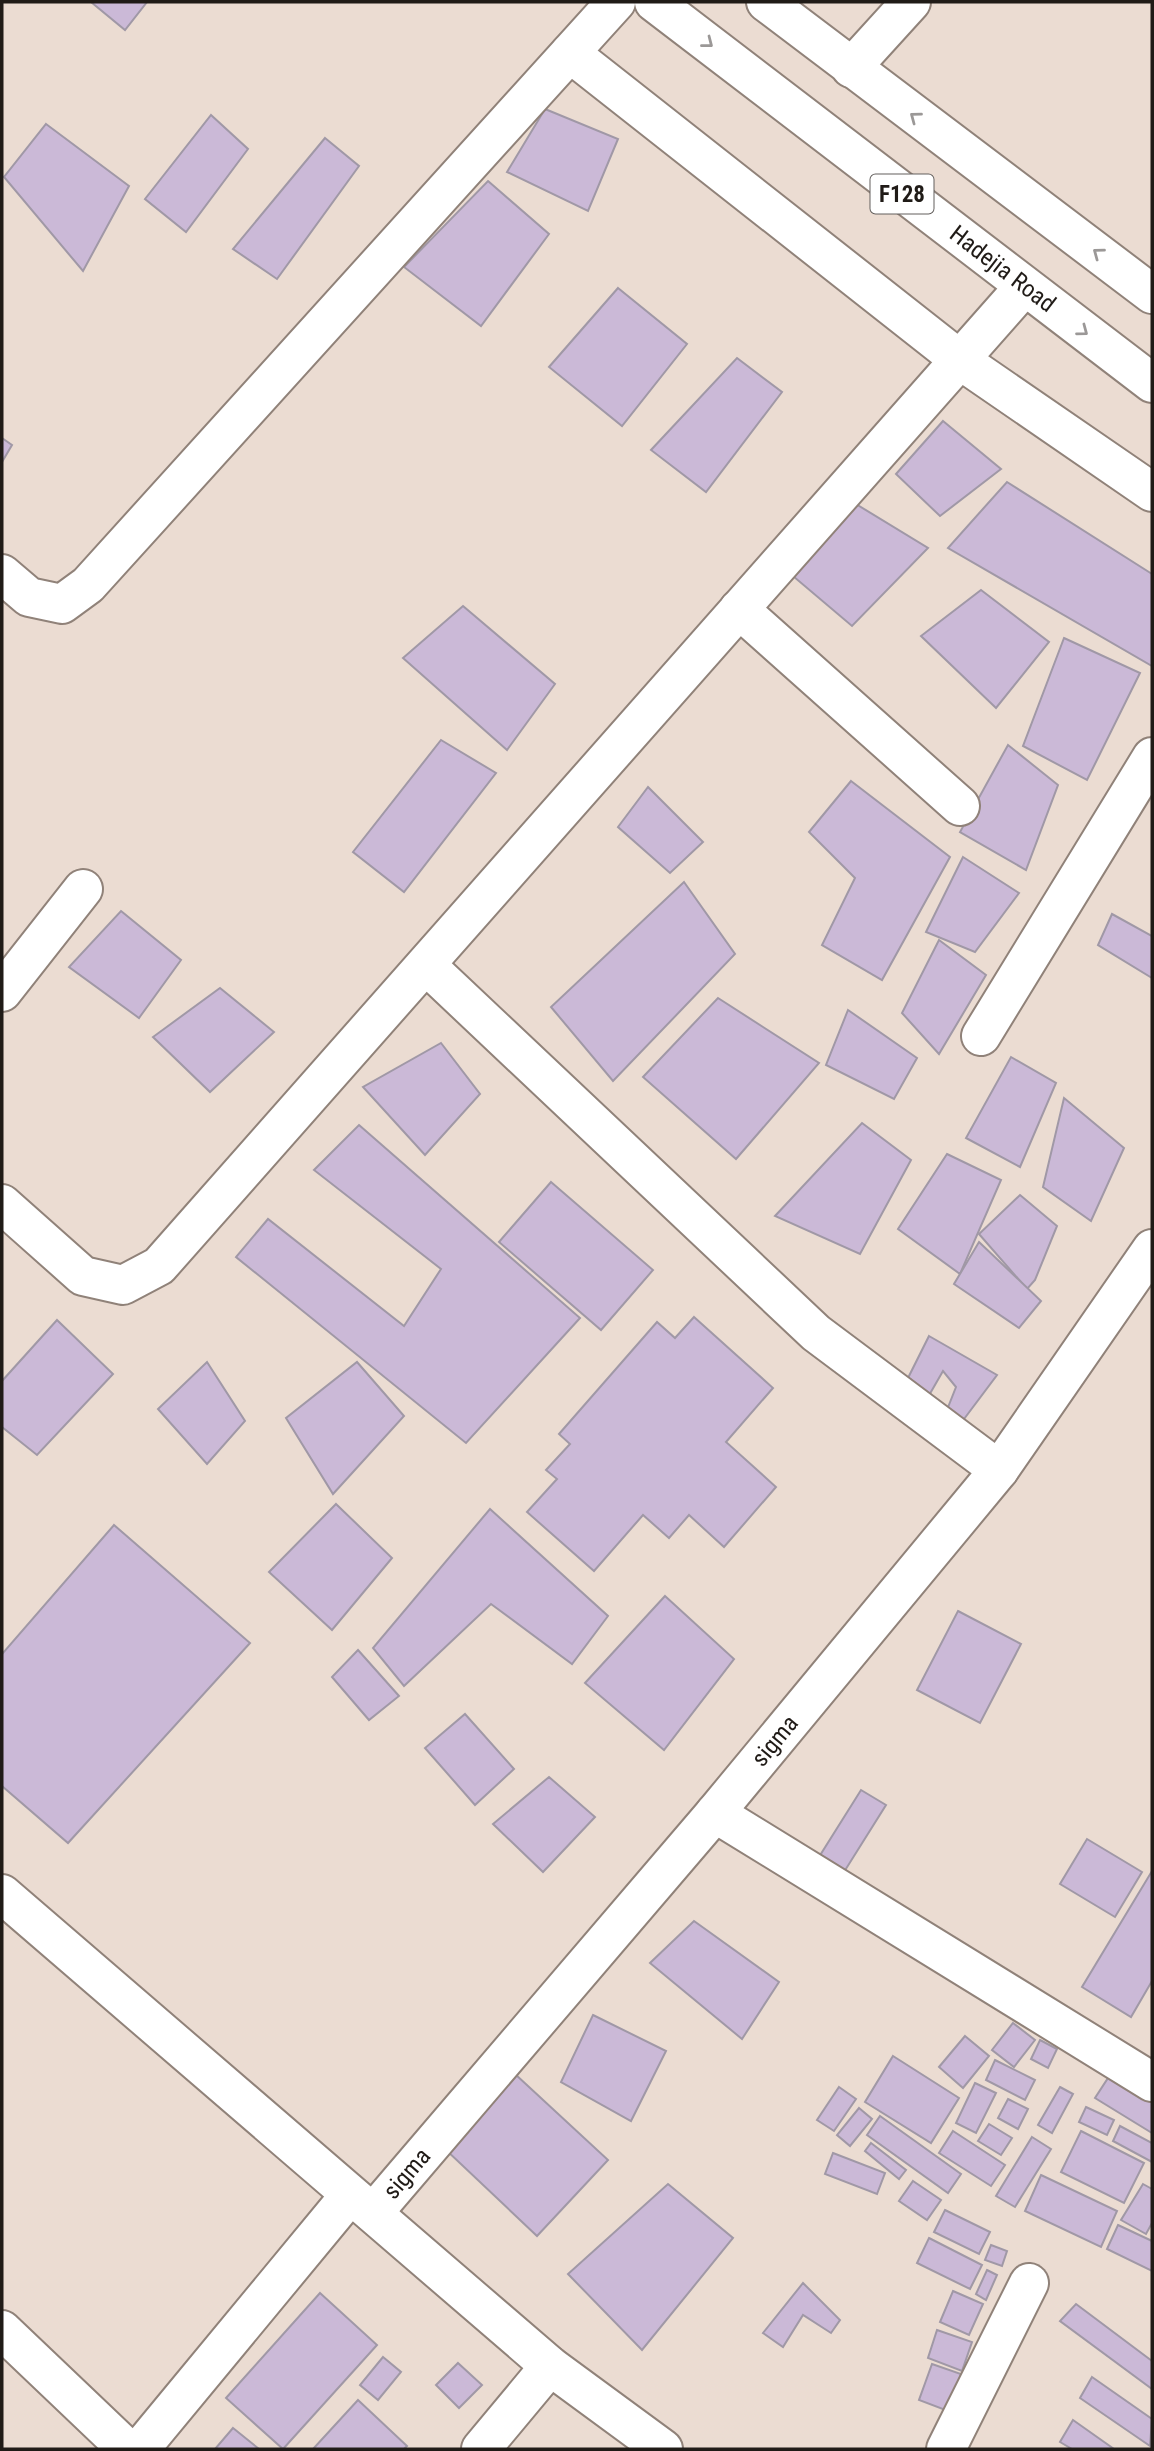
<svg xmlns="http://www.w3.org/2000/svg" width="1154" height="2451" viewBox="0 0 1154 2451" font-family="'Roboto Condensed',sans-serif">
	<style>
		.building { fill: #cbb9d7; stroke: #a098a6; stroke-width: 2 }
		.lines { fill: none; stroke-linecap: round; stroke-linejoin: round }
		.street-casing { stroke: #908279; stroke-width: 42 }
		.primary-casing { stroke: #908279; stroke-width: 42 }
		.street { stroke: #fff; stroke-width: 38 }
		.primary { stroke: #fff; stroke-width: 38 }
		.oneway { stroke: #9b9897 }
		.labels { text-anchor: middle; stroke-width: 6; stroke-linejoin: round; paint-order: stroke }
		.shield { fill: #fff; stroke: #635f5d; stroke-width: 2 }
		.shield-label { font-size: 23px; font-weight: bold; fill: #201b17 }
		.street-label { font-size: 24px; fill: #201b17; stroke: #fff }
	</style>
	<rect width="100%" height="100%" fill="#ebdcd2"/>
	<g class="building">
		<polygon points="91,2 147,2 125,30"/>
		<polygon points="545,109 618,139 588,211 507,172"/>
		<polygon points="211,115 248,149 186,232 145,199"/>
		<polygon points="46,124 129,186 83,271 4,177"/>
		<polygon points="325,138 359,166 277,279 233,249"/>
		<polygon points="488,181 549,234 481,326 404,267"/>
		<polygon points="618,288 687,344 622,426 549,367"/>
		<polygon points="737,358 782,392 706,492 651,450"/>
		<polygon points="943,421 1001,469 940,516 896,474"/>
		<polygon points="2,438 12,445 2,462"/>
		<polygon points="1007,482 1152,574 1152,666 948,548"/>
		<polygon points="851,501 928,548 852,626 787,571"/>
		<polygon points="981,590 1049,642 996,708 921,636"/>
		<polygon points="463,606 555,684 507,750 403,658"/>
		<polygon points="1064,638 1140,673 1087,780 1023,746"/>
		<polygon points="441,740 496,773 404,892 353,852"/>
		<polygon points="1008,745 1058,785 1026,870 960,832"/>
		<polygon points="851,781 950,857 882,980 822,945 855,878 809,832"/>
		<polygon points="648,787 703,842 670,873 618,827"/>
		<polygon points="963,857 1019,893 975,952 926,932"/>
		<polygon points="684,882 735,954 613,1081 551,1007"/>
		<polygon points="121,911 181,960 139,1018 69,967"/>
		<polygon points="1112,914 1152,936 1152,978 1098,945"/>
		<polygon points="939,940 986,975 939,1054 902,1013"/>
		<polygon points="220,988 274,1032 210,1092 153,1037"/>
		<polygon points="718,998 819,1063 736,1159 643,1077"/>
		<polygon points="848,1010 917,1058 894,1099 826,1065"/>
		<polygon points="441,1043 480,1094 425,1155 363,1087"/>
		<polygon points="1011,1057 1056,1083 1020,1167 966,1138"/>
		<polygon points="1064,1098 1124,1148 1091,1221 1043,1187"/>
		<polygon points="862,1123 911,1160 860,1254 775,1216"/>
		<polygon points="359,1125 580,1318 466,1443 236,1257 268,1219 404,1326 441,1269 314,1170"/>
		<polygon points="947,1154 1001,1180 960,1274 898,1229"/>
		<polygon points="551,1182 653,1270 601,1330 499,1242"/>
		<polygon points="1020,1195 1057,1226 1035,1280 1027,1289 979,1234"/>
		<polygon points="979,1242 1041,1301 1019,1328 954,1284"/>
		<polygon points="694,1317 773,1388 726,1442 776,1487 724,1547 689,1515 669,1538 643,1515 594,1571 527,1512 557,1479 546,1470 570,1444 559,1434 657,1322 675,1338"/>
		<polygon points="57,1320 113,1374 37,1455 2,1427 2,1381"/>
		<polygon points="929,1336 997,1375 961,1423 945,1415 956,1387 943,1371 924,1404 902,1390"/>
		<polygon points="207,1362 245,1421 207,1464 158,1409"/>
		<polygon points="357,1362 404,1416 333,1494 286,1418"/>
		<polygon points="336,1504 392,1558 332,1630 269,1572"/>
		<polygon points="490,1509 608,1616 572,1664 491,1604 404,1686 373,1648"/>
		<polygon points="114,1525 250,1643 68,1843 2,1786 2,1654"/>
		<polygon points="665,1596 734,1659 664,1750 585,1683"/>
		<polygon points="958,1611 1021,1644 980,1723 917,1690"/>
		<polygon points="358,1650 399,1696 369,1720 332,1677"/>
		<polygon points="465,1714 514,1769 475,1805 425,1748"/>
		<polygon points="549,1777 595,1817 543,1872 493,1824"/>
		<polygon points="861,1790 886,1805 844,1872 819,1857"/>
		<polygon points="1087,1839 1142,1872 1115,1917 1060,1884"/>
		<polygon points="1152,1871 1152,1981 1131,2017 1082,1987"/>
		<polygon points="694,1921 779,1982 742,2039 650,1963"/>
		<polygon points="593,2015 666,2051 631,2121 561,2082"/>
		<polygon points="1013,2023 1035,2040 1014,2067 992,2050"/>
		<polygon points="965,2036 989,2056 963,2088 939,2067"/>
		<polygon points="1040,2040 1057,2049 1048,2068 1031,2059"/>
		<polygon points="893,2056 959,2098 931,2143 865,2102"/>
		<polygon points="995,2060 1035,2080 1025,2100 986,2080"/>
		<polygon points="515,2074 608,2160 537,2236 445,2149"/>
		<polygon points="1110,2075 1152,2102 1152,2133 1095,2098"/>
		<polygon points="975,2083 996,2093 976,2133 956,2123"/>
		<polygon points="839,2087 856,2099 834,2131 817,2120"/>
		<polygon points="1060,2087 1073,2094 1052,2133 1038,2125"/>
		<polygon points="1008,2099 1028,2109 1018,2129 998,2118"/>
		<polygon points="1086,2107 1114,2120 1107,2135 1079,2122"/>
		<polygon points="859,2108 872,2119 850,2146 837,2135"/>
		<polygon points="880,2116 961,2174 948,2193 867,2135"/>
		<polygon points="989,2124 1012,2138 1001,2155 978,2141"/>
		<polygon points="1120,2126 1152,2143 1152,2162 1113,2141"/>
		<polygon points="953,2131 1005,2165 991,2186 939,2153"/>
		<polygon points="1081,2131 1144,2163 1124,2203 1061,2172"/>
		<polygon points="1032,2137 1051,2149 1015,2207 996,2196"/>
		<polygon points="871,2143 906,2170 899,2179 865,2151"/>
		<polygon points="833,2153 885,2173 877,2194 825,2174"/>
		<polygon points="1041,2175 1117,2211 1101,2247 1025,2211"/>
		<polygon points="913,2181 941,2200 927,2220 899,2201"/>
		<polygon points="668,2184 733,2238 642,2350 568,2274"/>
		<polygon points="1143,2184 1152,2189 1152,2223 1146,2234 1121,2220"/>
		<polygon points="945,2210 990,2232 979,2254 934,2232"/>
		<polygon points="1118,2225 1152,2241 1152,2271 1107,2249"/>
		<polygon points="929,2238 982,2265 970,2289 917,2263"/>
		<polygon points="991,2245 1007,2251 1002,2266 985,2260"/>
		<polygon points="987,2270 997,2275 986,2300 976,2294"/>
		<polygon points="803,2283 840,2320 831,2333 803,2315 783,2347 763,2333"/>
		<polygon points="953,2291 983,2304 969,2335 940,2322"/>
		<polygon points="320,2293 377,2345 283,2449 226,2398"/>
		<polygon points="1076,2304 1152,2361 1152,2389 1060,2321"/>
		<polygon points="937,2330 972,2342 962,2371 928,2358"/>
		<polygon points="383,2357 401,2372 378,2400 360,2385"/>
		<polygon points="458,2363 482,2385 459,2408 436,2385"/>
		<polygon points="932,2364 961,2374 948,2411 919,2400"/>
		<polygon points="1092,2377 1152,2419 1150,2446 1080,2398"/>
		<polygon points="358,2400 407,2446 404,2449 313,2449"/>
		<polygon points="1073,2420 1114,2449 1072,2449 1060,2442"/>
		<polygon points="233,2428 259,2449 215,2449"/>
	</g>
	<g class="lines">
		<defs>
			<g id="street">
				<polyline points="570,53 960,360 1152,492"/>
				<polyline points="851,68 911,2"/>
				<polyline points="2,574 29,597 62,604 88,585 616,2"/>
				<polyline points="739,609 960,806"/>
				<polyline points="426,965 816,1333 999,1470"/>
				<polyline points="2,992 83,889"/>
				<polyline points="981,1036 1152,757"/>
				<polyline points="2,1204 83,1276 123,1285 159,1266 1024,287"/>
				<polyline points="715,1813 1152,2082"/>
				<polyline points="2,1894 550,2366 663,2449"/>
				<path id="s1" d="M373 2213 715 1813 999 1470 1152 1249"/>
				<polyline points="2,2330 127,2449"/>
				<polyline points="140,2449 350,2195"/>
				<polyline points="481,2449 550,2366"/>
				<polyline points="946,2449 1029,2283"/>
			</g>
			<g id="primary">
				<path id="s2" d="M654 2 1152 383"/>
				<polyline points="766,2 1152,294"/>
			</g>
		</defs>
		<use href="#street" class="street-casing"/>
		<use href="#primary" class="primary-casing"/>
		<use href="#street" class="street"/>
		<use href="#primary" class="primary"/>
	</g>
	<defs><path id="oneway-chevron" d="M-2-3.5L2.5 0L-2 3.5" fill="none" stroke-width="1.6" stroke-linecap="round" stroke-linejoin="round" transform="scale(1.75)"/></defs>
	<g class="oneway">
		<use href="#oneway-chevron" transform="translate(708 43) rotate(38)"/>
		<use href="#oneway-chevron" transform="translate(915 117) rotate(-143)"/>
		<use href="#oneway-chevron" transform="translate(1098 253) rotate(-143)"/>
		<use href="#oneway-chevron" transform="translate(1083 331) rotate(37)"/>
	</g>
	<g class="labels">
		<rect class="shield" x="870.5" y="174.5" width="63" height="39" rx="5"/>
		<g class="shield-label">
			<text x="902" y="202">F128</text>
		</g>
		<g class="street-label">
			<text dy="8" stroke="none"><textPath href="#s2" startOffset="439">Hadejia Road</textPath></text>
			<text dy="8" stroke="none"><textPath href="#s1" startOffset="620">sigma</textPath></text>
			<text dy="8" stroke="none"><textPath href="#s1" startOffset="52">sigma</textPath></text>
		</g>
	</g>
	<rect width="1154" height="2451" fill="none" stroke="#201b17" stroke-width="7"/>
</svg>
